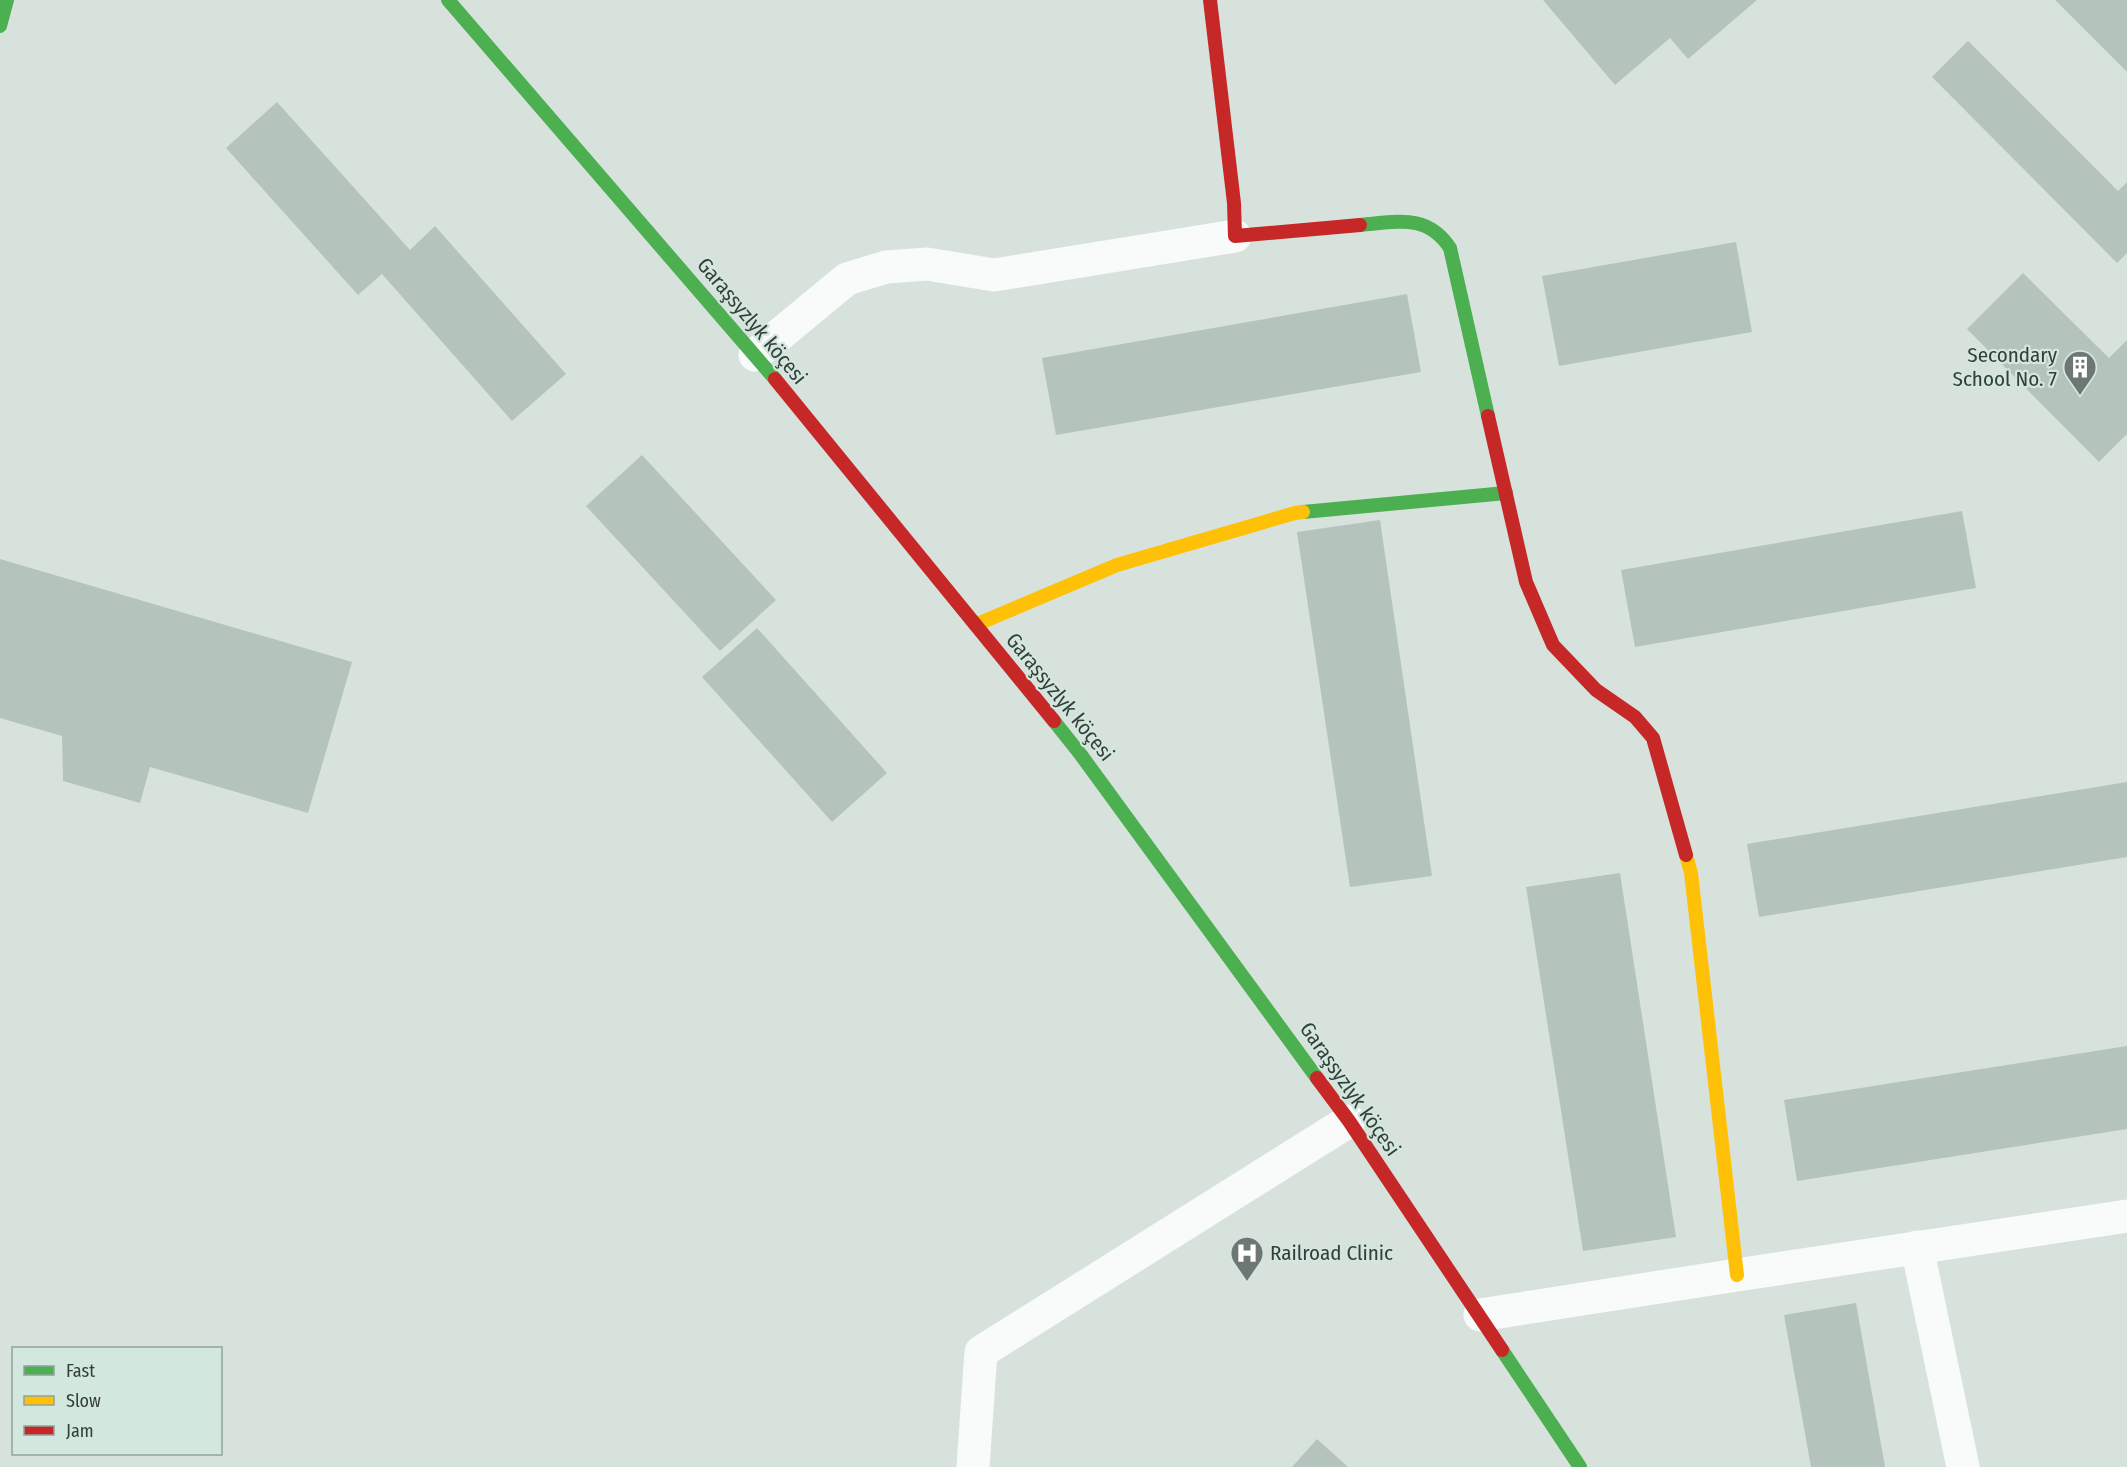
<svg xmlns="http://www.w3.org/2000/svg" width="2127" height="1467" viewBox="0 0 2127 1467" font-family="'Fira Sans Condensed',sans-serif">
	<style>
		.building { fill: #b4c4bd }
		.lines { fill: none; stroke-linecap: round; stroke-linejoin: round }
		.street { stroke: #f9fbfa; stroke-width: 33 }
		.fast { stroke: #4caf50; stroke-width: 14 }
		.slow { stroke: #ffc107; stroke-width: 14 }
		.jam { stroke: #c62828; stroke-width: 14 }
		.labels { text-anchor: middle; stroke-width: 4.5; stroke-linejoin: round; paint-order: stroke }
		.street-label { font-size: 21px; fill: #363e3a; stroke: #d2e7de }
		.poi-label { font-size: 21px; fill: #363e3a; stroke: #d2e7de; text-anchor: end }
	</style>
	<rect width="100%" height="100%" fill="#d7e2dd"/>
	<g class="building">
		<polygon points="1543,0 1757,0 1688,59 1670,38 1615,85"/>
		<polygon points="2055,0 2127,0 2127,72"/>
		<polygon points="1968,41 2118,191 2127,182 2127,253 2117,263 1932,77"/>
		<polygon points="277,102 410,250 435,226 566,374 512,421 382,274 358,295 226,148"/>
		<polygon points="1736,242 1752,332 1559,366 1542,276"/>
		<polygon points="2023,273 2109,358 2127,340 2127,434 2099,462 1967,329"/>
		<polygon points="1407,294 1421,372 1056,435 1042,358"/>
		<polygon points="642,455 776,600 720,651 586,506"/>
		<polygon points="1962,511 1976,588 1635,647 1621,570"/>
		<polygon points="1380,520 1432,876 1350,887 1297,532"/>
		<polygon points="0,559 352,662 308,813 150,767 140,803 63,781 62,736 0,718"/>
		<polygon points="757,628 887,773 832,822 702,677"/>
		<polygon points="2127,782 2127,857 1759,917 1747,844"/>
		<polygon points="1620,873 1676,1237 1583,1251 1526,887"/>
		<polygon points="2127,1046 2127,1129 1797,1181 1784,1100"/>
		<polygon points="1856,1303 1885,1467 1811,1467 1784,1315"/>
		<polygon points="1317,1439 1348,1467 1292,1467"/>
	</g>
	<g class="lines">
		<g class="street">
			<polyline points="755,355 847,279 886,267 927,264 994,275 1235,236"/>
			<polyline points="1917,1247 1963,1467"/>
			<polyline points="1480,1315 1737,1275 2127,1216"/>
			<polyline points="973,1467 981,1352 1349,1121"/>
		</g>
		<g class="fast">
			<polyline points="448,0 775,379"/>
			<polyline points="0,26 7,0"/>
			<path d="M1360 225C1397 222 1427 213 1450 248L1488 416"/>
			<polyline points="1303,512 1506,493"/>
			<polyline points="1054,721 1081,755 1317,1078"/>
			<polyline points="1502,1350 1580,1467"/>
		</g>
		<g class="slow">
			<polyline points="975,625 1117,565 1295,513 1303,512"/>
			<polyline points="1686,855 1691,873 1737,1275"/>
		</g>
		<g class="jam">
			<polyline points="1210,0 1234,203 1235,236 1360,225"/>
			<polyline points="775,379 1054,721"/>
			<polyline points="1488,416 1526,582 1553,645 1596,690 1635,717 1653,738 1686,855"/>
			<polyline points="1317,1078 1349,1121 1502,1350"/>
		</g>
	</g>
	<defs>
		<symbol id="building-pin" viewBox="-11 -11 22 30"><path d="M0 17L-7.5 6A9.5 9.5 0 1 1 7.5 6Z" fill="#6e7773" stroke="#d2e7de"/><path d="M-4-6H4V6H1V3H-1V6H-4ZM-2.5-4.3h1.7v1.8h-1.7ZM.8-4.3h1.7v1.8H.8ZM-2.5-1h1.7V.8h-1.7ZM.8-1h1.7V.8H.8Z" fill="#fff"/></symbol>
		<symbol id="hospital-pin" viewBox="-11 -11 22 30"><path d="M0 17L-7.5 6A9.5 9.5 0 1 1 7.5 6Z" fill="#6e7773" stroke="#d2e7de"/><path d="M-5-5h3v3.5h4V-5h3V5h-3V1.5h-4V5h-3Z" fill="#fff"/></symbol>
	</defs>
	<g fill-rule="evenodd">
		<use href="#building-pin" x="2061" y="348" width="38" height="52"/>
		<use href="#hospital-pin" x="1228" y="1234" width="38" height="52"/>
	</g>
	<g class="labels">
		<g class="street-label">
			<text transform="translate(752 321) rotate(50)" y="7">Garaşsyzlyk köçesi</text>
			<text transform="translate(1060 697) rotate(51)" y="7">Garaşsyzlyk köçesi</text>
			<text transform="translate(1350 1089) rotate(55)" y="7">Garaşsyzlyk köçesi</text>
		</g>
		<g class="poi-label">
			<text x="2057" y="362">Secondary<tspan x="2057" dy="24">School No. 7</tspan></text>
			<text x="1270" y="1260" text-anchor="start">Railroad Clinic</text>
		</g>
	</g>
	<rect x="12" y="1347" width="210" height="108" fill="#d2e7de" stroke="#94a39c" stroke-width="1.5"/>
	<rect x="24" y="1366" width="30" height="9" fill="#4caf50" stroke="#94a39c" stroke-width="1.5"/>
	<text x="66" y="1377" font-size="18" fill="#363e3a">Fast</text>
	<rect x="24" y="1396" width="30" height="9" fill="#ffc107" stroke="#94a39c" stroke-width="1.5"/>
	<text x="66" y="1407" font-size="18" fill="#363e3a">Slow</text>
	<rect x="24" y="1426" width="30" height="9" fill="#c62828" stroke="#94a39c" stroke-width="1.5"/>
	<text x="66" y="1437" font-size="18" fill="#363e3a">Jam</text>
</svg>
